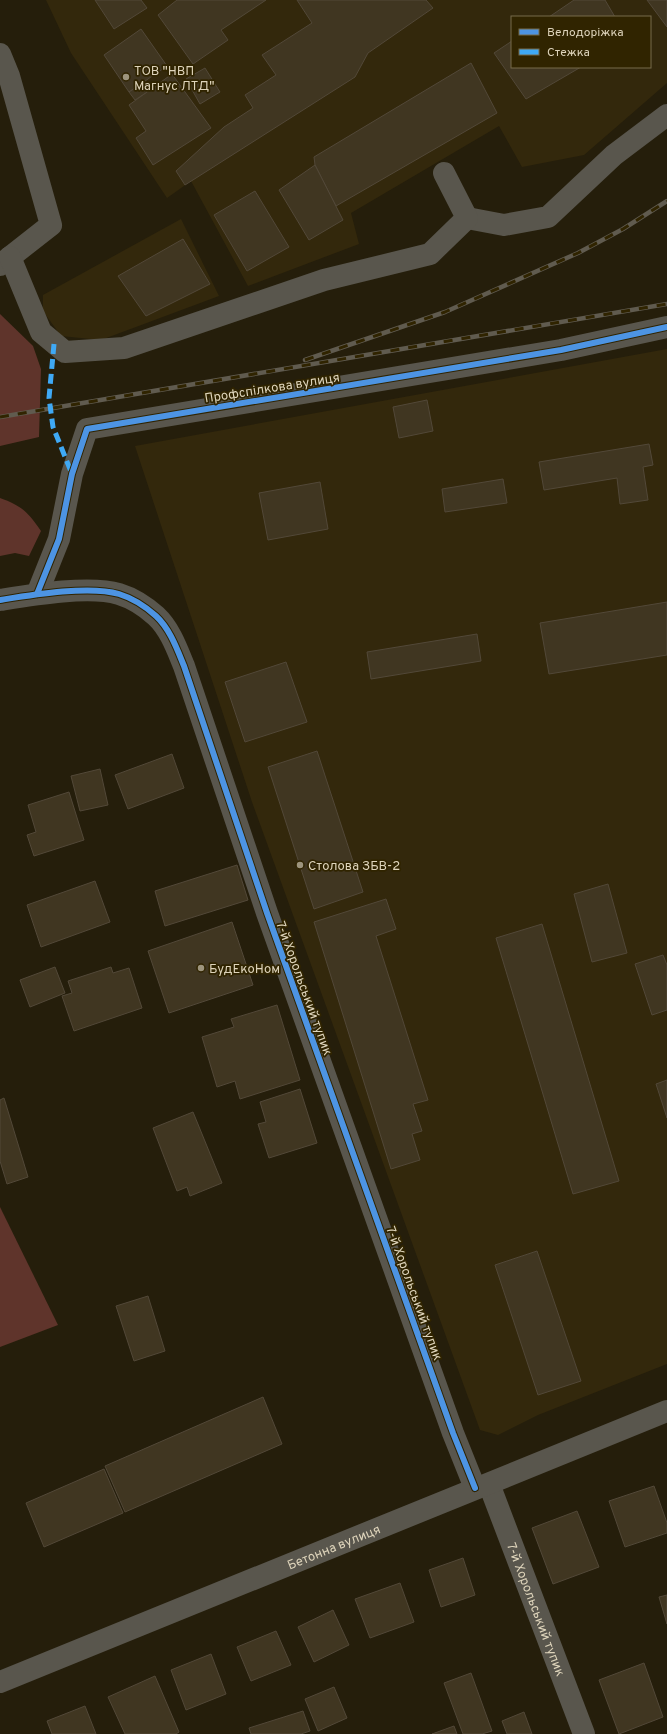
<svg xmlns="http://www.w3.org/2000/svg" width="667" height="1734" viewBox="0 0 667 1734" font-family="Overpass,sans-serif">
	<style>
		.built { fill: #33280c; fill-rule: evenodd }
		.green { fill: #5f342b }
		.building { fill: #403621; stroke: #524838 }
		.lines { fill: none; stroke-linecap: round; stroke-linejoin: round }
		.minor { stroke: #59564d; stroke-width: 22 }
		.tertiary { stroke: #59564d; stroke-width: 22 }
		.rail-casing { stroke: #605b4f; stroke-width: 4.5 }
		.rail { stroke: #302400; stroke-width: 3; stroke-dasharray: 9; stroke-linecap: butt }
		.quiet { stroke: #3fa9f5; stroke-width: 5; stroke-dasharray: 10 5; stroke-linecap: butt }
		.cycleway-casing { stroke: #302400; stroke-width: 8 }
		.cycleway { stroke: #4d94e3; stroke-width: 6 }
		.poi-dot { fill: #9d947d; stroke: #302400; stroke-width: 1.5 }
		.labels { text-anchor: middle; stroke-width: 3.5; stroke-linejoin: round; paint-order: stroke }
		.poi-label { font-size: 13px; fill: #ded4bb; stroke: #302400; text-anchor: start }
		.street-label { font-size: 13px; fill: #ded4bb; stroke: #302400 }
	</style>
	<rect width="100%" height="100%" fill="#251e0b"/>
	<g class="built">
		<path d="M46 0H667V83L584 155 522 167 499 126 351 213 359 244 248 286 191 181 167 198 71 53ZM512 17H650V67H512Z"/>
		<polygon points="181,219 219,296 101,340 61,336 43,311 43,295"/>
		<polygon points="667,349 667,1364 538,1415 498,1435 480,1430 252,802 135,446"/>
	</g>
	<g class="green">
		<polygon points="0,314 33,346 41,369 39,437 0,446"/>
		<path d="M0 498C22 506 28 512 41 531L29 556 15 553 0 556Z"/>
		<polygon points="0,1207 58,1325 0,1347"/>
	</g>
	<g class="building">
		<polygon points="95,0 141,0 147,8 114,29"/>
		<polygon points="177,0 266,0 221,30 228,40 193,64 158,15"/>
		<polygon points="297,0 426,0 433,8 368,53 355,77 185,185 176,171 224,127 253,108 245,95 276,75 262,55 312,23"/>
		<polygon points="574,0 605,0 615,17 549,17"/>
		<polygon points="647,0 667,0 667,27"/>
		<polygon points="141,29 167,66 129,92 104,55"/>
		<polygon points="512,41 512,67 581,67 526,99 494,53"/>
		<polygon points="471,63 497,113 336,206 315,165 314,157"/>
		<polygon points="205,68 220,92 200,104 186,79"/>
		<polygon points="172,74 211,128 153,165 136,138 146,131 129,105"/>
		<polygon points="141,84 147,92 135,100 129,92"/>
		<polygon points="315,165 343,220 309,240 279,190"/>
		<polygon points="255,191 289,247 247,271 214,215"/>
		<polygon points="183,239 210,284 146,316 118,276"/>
		<polygon points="427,400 433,431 399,438 393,407"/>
		<polygon points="649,444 653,465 643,467 648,500 620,504 617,478 544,490 539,462"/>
		<polygon points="503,479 507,503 445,512 442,489"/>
		<polygon points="320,482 328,529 268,540 259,493"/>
		<polygon points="667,602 667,655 549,674 540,623"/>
		<polygon points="477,634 481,661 371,679 367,652"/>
		<polygon points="286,662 307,722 245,742 225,682"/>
		<polygon points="317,751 363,892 314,909 268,767"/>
		<polygon points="172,754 184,788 128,809 115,775"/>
		<polygon points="100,769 108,805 80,811 71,776"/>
		<polygon points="69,792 84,840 34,856 27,835 36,832 28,805"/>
		<polygon points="237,865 248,900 165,926 155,891"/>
		<polygon points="95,881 110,922 41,947 27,905"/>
		<polygon points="608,884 627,953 592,962 574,894"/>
		<polygon points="386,899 396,929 376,936 428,1100 413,1104 422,1131 412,1134 420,1160 391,1169 314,922"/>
		<polygon points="232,922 253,985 169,1013 148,951"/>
		<polygon points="542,924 619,1181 573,1194 496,938"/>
		<polygon points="663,955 667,965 667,1010 652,1015 635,964"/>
		<polygon points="55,967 65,993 30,1007 20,980"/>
		<polygon points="111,967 113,973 129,968 142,1008 74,1031 62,996 72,993 68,981"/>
		<polygon points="277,1005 300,1080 240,1099 235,1081 217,1087 202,1037 234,1027 231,1019"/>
		<polygon points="667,1080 667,1118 656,1084"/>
		<polygon points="300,1089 317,1143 269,1158 258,1124 266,1122 260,1102"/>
		<polygon points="4,1098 28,1177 7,1184 0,1161 0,1100"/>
		<polygon points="193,1112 222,1183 190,1196 187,1187 177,1191 153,1128"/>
		<polygon points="537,1251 581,1381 538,1395 495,1265"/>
		<polygon points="148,1296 165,1351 134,1361 116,1306"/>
		<polygon points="263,1397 282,1444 125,1512 105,1466"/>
		<polygon points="104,1469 123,1513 44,1547 26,1503"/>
		<polygon points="654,1486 667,1523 667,1533 625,1547 609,1501"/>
		<polygon points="577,1511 599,1567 553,1584 532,1528"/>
		<polygon points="463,1558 475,1595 441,1607 429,1570"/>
		<polygon points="400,1583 414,1622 370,1638 355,1599"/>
		<polygon points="667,1595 667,1624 659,1597"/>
		<polygon points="333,1610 349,1645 314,1662 298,1627"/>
		<polygon points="276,1631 291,1665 251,1681 237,1647"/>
		<polygon points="211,1654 226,1694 186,1710 171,1670"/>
		<polygon points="644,1663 663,1717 619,1734 599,1680"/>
		<polygon points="471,1673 492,1731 482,1734 463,1734 444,1683"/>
		<polygon points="155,1676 179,1732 176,1734 125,1734 108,1697"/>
		<polygon points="334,1687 347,1718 318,1731 305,1699"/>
		<polygon points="85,1706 96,1734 52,1734 47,1721"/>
		<polygon points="303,1711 310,1731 301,1734 251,1734 249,1728"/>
		<polygon points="524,1712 532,1734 507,1734 502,1721"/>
		<polygon points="454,1726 457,1734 432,1734"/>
	</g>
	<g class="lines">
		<g class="minor">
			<polyline points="0,54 9,76 51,225 0,265"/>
			<polyline points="467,218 504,225 548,217 614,155 667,115"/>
			<polyline points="10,257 41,332 65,352 124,348 324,280 430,254 467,218 444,173"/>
			<polyline points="37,594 59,539 72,474 87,429 561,350 667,327"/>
			<path id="s1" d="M489 1484 584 1734"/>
		</g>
		<g class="tertiary">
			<path d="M0 600C31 595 89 585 119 594 132 598 146 607 156 616 170 629 177 649 184 666L267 913 453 1433 475 1488"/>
			<path id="s2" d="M0 1682 667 1411"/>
		</g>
		<defs>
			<g id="rail">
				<polyline points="305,360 445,312 578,253 623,229 667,201"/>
				<polyline points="0,417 667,304"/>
			</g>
		</defs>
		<use href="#rail" class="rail-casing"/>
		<use href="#rail" class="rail"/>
		<polyline class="quiet" points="54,344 49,398 53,427 72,474"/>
		<defs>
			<g id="cycleway">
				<polyline points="37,594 59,539 72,474 87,429 561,350 667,327"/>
				<path d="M0 600C31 595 89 585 119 594 132 598 146 607 156 616 170 629 177 649 184 666L267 913 453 1433 475 1488"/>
			</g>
		</defs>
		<use href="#cycleway" class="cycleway-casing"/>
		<use href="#cycleway" class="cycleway"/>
	</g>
	<g class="poi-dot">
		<circle cx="126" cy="77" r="4"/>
		<circle cx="300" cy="865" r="4"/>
		<circle cx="201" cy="968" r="4"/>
	</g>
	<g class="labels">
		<g class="poi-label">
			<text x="134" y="75">ТОВ "НВП<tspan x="134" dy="15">Магнус ЛТД"</tspan></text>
			<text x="308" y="870">Столова ЗБВ-2</text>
			<text x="209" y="973">БудЕкоНом</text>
		</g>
		<g class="street-label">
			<text transform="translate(272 387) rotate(-9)" y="5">Профспілкова вулиця</text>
			<text transform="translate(305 988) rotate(70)" y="5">7-й Хорольський тупик</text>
			<text transform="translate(415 1293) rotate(70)" y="5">7-й Хорольський тупик</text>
			<text dy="5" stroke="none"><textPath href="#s2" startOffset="360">Бетонна вулиця</textPath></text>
			<text dy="5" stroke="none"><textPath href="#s1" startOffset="134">7-й Хорольський тупик</textPath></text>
		</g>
	</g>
	<rect x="511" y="16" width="140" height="52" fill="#302400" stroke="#766a4b"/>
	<rect x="519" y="29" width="20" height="6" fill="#4d94e3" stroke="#766a4b"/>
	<text x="547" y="36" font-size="12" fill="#ded4bb">Велодоріжка</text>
	<rect x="519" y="49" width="20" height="6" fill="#3fa9f5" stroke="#766a4b"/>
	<text x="547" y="56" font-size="12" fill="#ded4bb">Стежка</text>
</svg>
